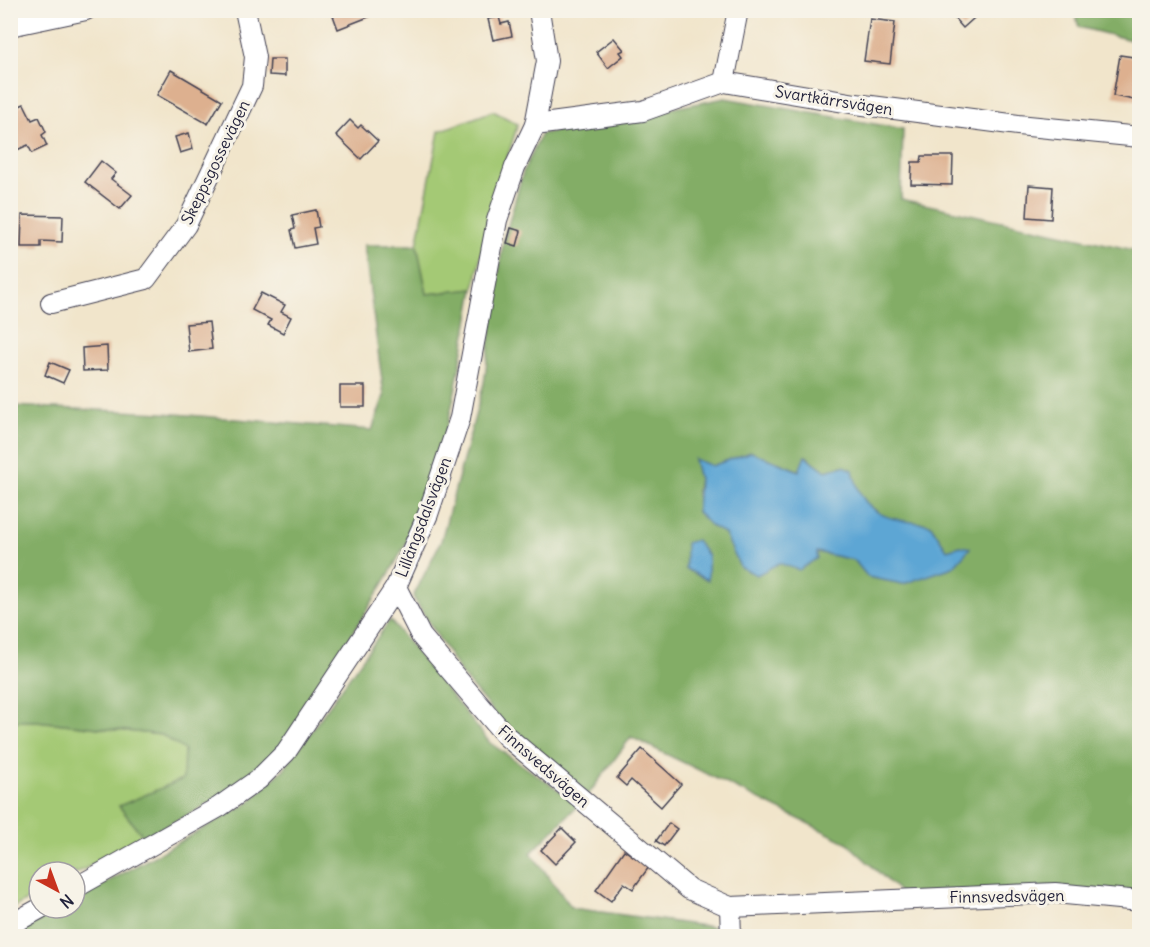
<svg xmlns="http://www.w3.org/2000/svg" width="1150" height="947" viewBox="0 0 1150 947" font-family="Delius,sans-serif">
	<style>
		.green { fill: #a4c974; stroke: #637658; stroke-width: 1.5 }
		.forest { fill: #83ad66; stroke: #526850; stroke-width: 1.5; fill-rule: evenodd }
		.water { fill: #5da6d4; stroke: #406488; stroke-width: 1.5 }
		.building { fill: #ddb08f }
		.lines { fill: none; stroke-linecap: round; stroke-linejoin: round }
		.minor-casing { stroke: #413f51; stroke-width: 22 }
		.minor { stroke: #fff; stroke-width: 20 }
		.labels { text-anchor: middle; stroke-width: 6; stroke-linejoin: round; paint-order: stroke }
		.street-label { font-size: 16px; fill: #22223b; stroke: #f7f3e8 }
	</style>
	<rect width="100%" height="100%" fill="#f7f3e8"/>
	<filter id="ink" filterUnits="userSpaceOnUse"><feTurbulence type="fractalNoise" baseFrequency=".0167" numOctaves="2"/><feDisplacementMap in="SourceGraphic" scale="12" xChannelSelector="R" yChannelSelector="G"/><feConvolveMatrix kernelMatrix="1 2 1 2 8 2 1 2 1" color-interpolation-filters="sRGB"/></filter>
	<filter id="wash" filterUnits="userSpaceOnUse"><feTurbulence type="fractalNoise" baseFrequency=".008" numOctaves="4" result="noise"/><feDisplacementMap in="SourceGraphic" scale="24" xChannelSelector="R" yChannelSelector="G"/><feGaussianBlur stdDeviation="1.35" result="paint"/><feColorMatrix in="noise" values="0 0 0 0 0 0 0 0 0 0 0 0 0 0 0 0 0 1.4 0 .05"/><feComposite in="paint" operator="in"/></filter>
	<g filter="url(#wash)">
		<rect width="100%" height="100%" fill="#f1e5cb"/>
		<g class="green">
			<polygon points="493,111 518,124 490,211 474,289 427,294 417,245 439,131"/>
			<polygon points="11,721 37,721 162,735 185,750 184,779 119,806 144,837 75,874 75,872 39,872 39,893 11,909"/>
		</g>
		<g class="forest">
			<polygon points="1074,11 1139,11 1139,42 1079,27"/>
			<path d="M725 98 903 129 901 199 1139 251V896H904L846 842 631 737 588 795 510 732 462 675 413 597 441 541 484 383 503 243 523 172 541 134ZM751 452 800 471 806 456 826 471 843 466 866 503 889 520 930 524 947 550 961 546 913 581 903 584 868 577 855 560 816 552 779 562 757 575 740 567 725 533 711 526 696 495 699 479 694 460 712 466ZM708 556 707 580 686 569Z"/>
			<path d="M364 245H417L427 294 474 289C460 366 449 442 419 514 399 564 368 607 341 652 315 694 292 742 254 773 221 801 182 818 144 837L119 806 183 779 184 750 162 735 37 721H11V406L163 413 372 430 384 396Z"/>
			<polygon points="390,620 490,743 579,804 531,853 572,908 719,928 718,936 11,936 61,908 75,908 75,900 246,805 285,768"/>
		</g>
		<g class="water">
			<path d="M751 452 799 471 805 456 826 471 844 466 853 470C861 517 889 520 930 524L947 550 961 546 970 548 953 567 903 584 868 577 854 560 817 552V558L799 570 779 563 757 575 740 567 725 534 711 526 697 512 699 479 694 459 712 466Z"/>
			<polygon points="696,540 708,556 708,580 686,569 686,543"/>
		</g>
		<g id="blocks">
			<g class="building">
				<polygon points="331,10 369,10 371,16 338,29"/>
				<polygon points="947,10 983,10 963,28"/>
				<rect x="1032" y="10" width="21" height="3"/>
				<polygon points="499,17 501,24 509,22 512,36 493,40 488,19"/>
				<polygon points="870,19 895,22 890,64 864,61"/>
				<polygon points="614,38 624,50 620,52 623,56 608,68 596,52"/>
				<polygon points="1120,55 1140,58 1140,101 1113,96"/>
				<polygon points="270,59 285,59 285,76 269,75"/>
				<polygon points="171,70 222,100 208,124 157,95"/>
				<polygon points="24,104 32,120 39,117 46,132 42,135 47,146 32,153 28,145 17,150 10,136 10,131 14,129 10,122 10,110"/>
				<polygon points="350,120 358,128 361,125 378,141 361,159 336,135"/>
				<polygon points="189,133 193,149 180,153 175,137"/>
				<polygon points="922,156 953,156 952,185 911,184 912,162 921,162"/>
				<polygon points="101,161 116,173 111,179 132,195 120,209 85,182"/>
				<polygon points="1029,185 1053,187 1051,219 1027,217"/>
				<polygon points="316,210 319,227 313,228 316,244 295,248 291,230 295,229 292,215"/>
				<polygon points="22,215 63,216 62,242 41,241 41,247 21,247"/>
				<polygon points="511,228 521,231 517,246 507,243"/>
				<polygon points="261,293 285,305 281,312 291,317 283,333 268,325 271,320 252,310"/>
				<polygon points="209,322 212,349 189,352 186,324"/>
				<polygon points="107,346 108,370 83,371 82,348"/>
				<polygon points="50,362 69,370 63,383 45,375"/>
				<rect x="340" y="386" width="25" height="21"/>
				<polygon points="642,749 681,784 661,807 631,780 626,786 617,778"/>
				<polygon points="669,823 677,829 664,846 656,841"/>
				<polygon points="562,828 576,842 555,864 541,850"/>
				<polygon points="624,850 649,867 633,889 624,883 611,901 596,890"/>
			</g>
		</g>
	</g>
	<g filter="url(#ink)">
		<use href="#blocks" fill-opacity="0" stroke="#413f51" stroke-width="1.5"/>
		<g class="lines">
			<defs>
				<g id="minor">
					<polyline points="10,26 86,10"/>
					<polyline points="724,82 738,10"/>
					<polyline points="535,125 643,111 724,82 856,104 1018,125 1140,137"/>
					<polyline points="51,303 146,279 186,225 252,86 255,57 245,10"/>
					<polyline points="396,587 421,636 506,736 689,889 730,907 1055,893 1140,901"/>
					<polyline points="75,888 219,807 259,779 286,752 396,587 428,514 460,418 497,220 515,167 535,125 547,61 539,10"/>
					<polyline points="730,907 731,936"/>
					<polyline points="10,925 41,908"/>
				</g>
			</defs>
			<use href="#minor" class="minor-casing"/>
			<use href="#minor" class="minor"/>
		</g>
	</g>
	<g class="labels">
		<g class="street-label">
			<text transform="translate(834 100) rotate(9)" y="6">Svartkärrsvägen</text>
			<text transform="translate(215 162) rotate(-64)" y="6">Skeppsgossevägen</text>
			<text transform="translate(423 517) rotate(-69)" y="6">Lillängsdalsvägen</text>
			<text transform="translate(544 766) rotate(41)" y="6">Finnsvedsvägen</text>
			<text transform="translate(1007 896) rotate(-1)" y="6">Finnsvedsvägen</text>
		</g>
	</g>
	<rect width="1150" height="947" fill="none" stroke="#f7f3e8" stroke-width="36"/>
	<g transform="translate(57 890) rotate(139)"><circle r="28" fill="#f7f3e8" stroke="#a29fa3" stroke-width="1.5"/>
	<path d="M0-4.5L10 22L0 15L-10 22Z" fill="#c8321e"/>
	<text y="-9" font-size="16" font-weight="bold" text-anchor="middle" fill="#22223b">N</text>
	</g>
</svg>
